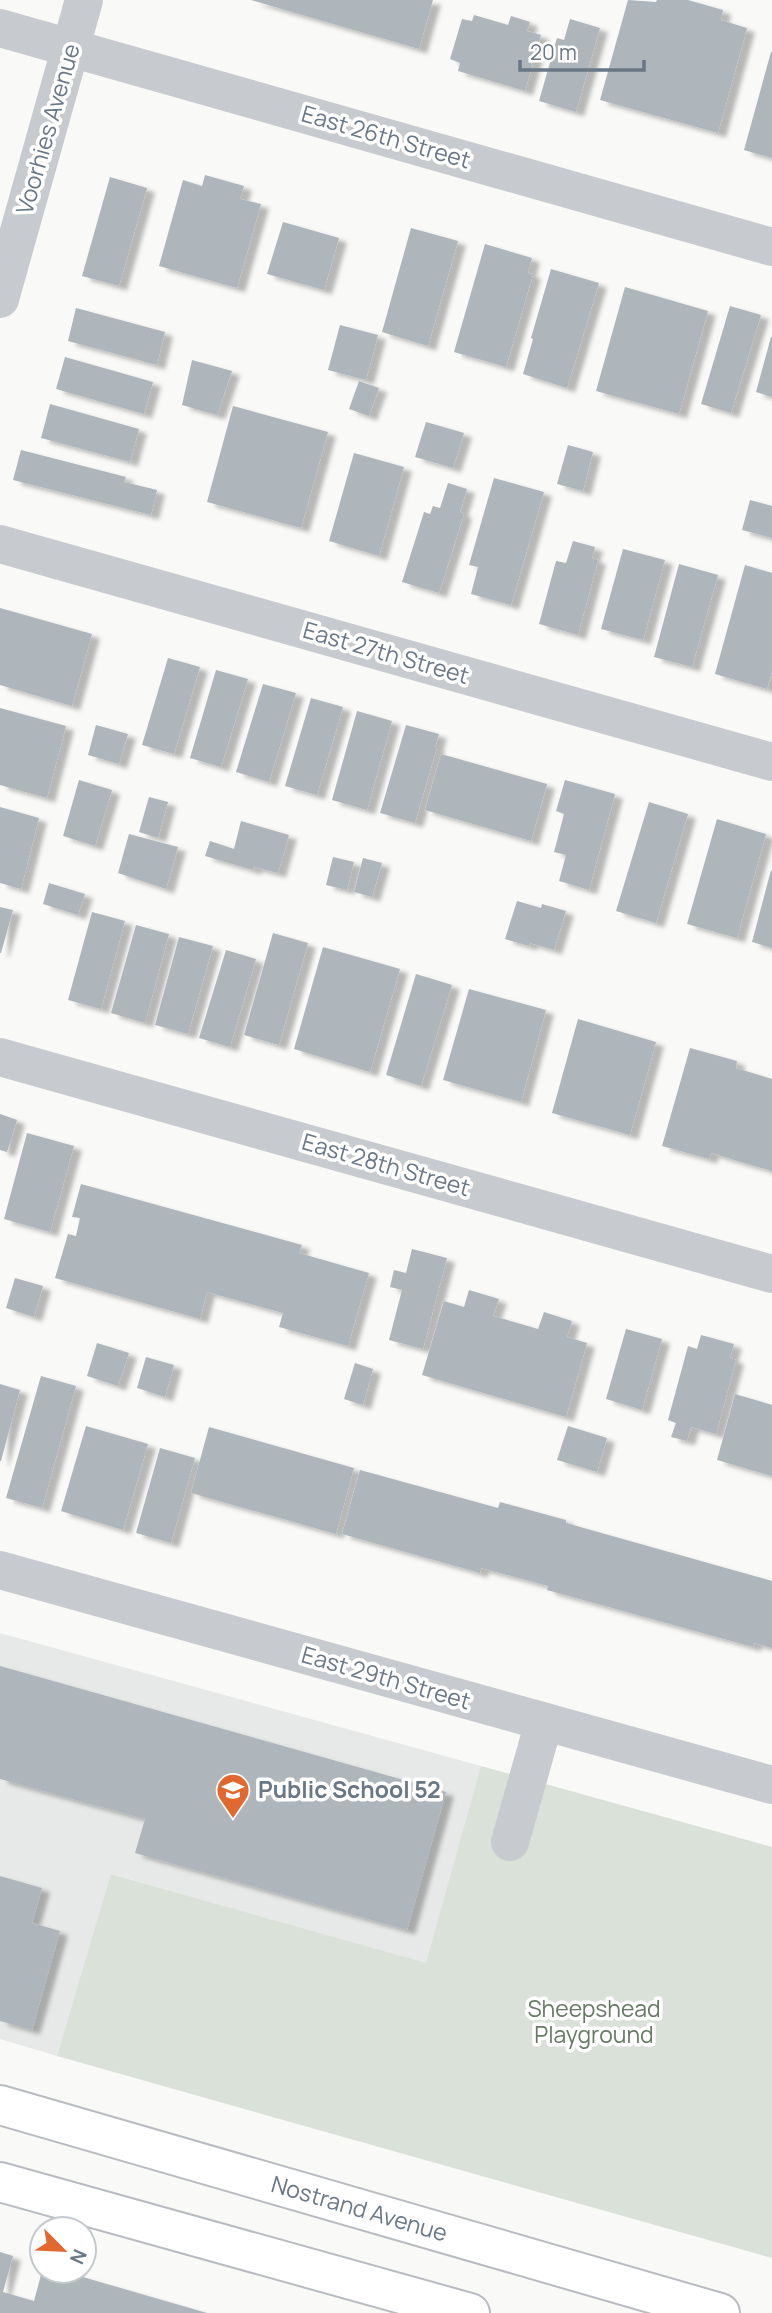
<svg xmlns="http://www.w3.org/2000/svg" width="772" height="2313" viewBox="0 0 772 2313" font-family="Manrope,sans-serif">
	<style>
		.built { fill: #e7e8e8 }
		.green { fill: #dae1d8 }
		.building { fill: #aeb5bb; filter: url(#shadow) }
		.lines { fill: none; stroke-linecap: round; stroke-linejoin: round }
		.major-casing { stroke: #b8bcc0; stroke-width: 42 }
		.minor { stroke: #c7cace; stroke-width: 38 }
		.major { stroke: #fff; stroke-width: 38 }
		.labels { text-anchor: middle; stroke-width: 7; stroke-linejoin: round; paint-order: stroke }
		.street-label { font-size: 23px; fill: #697787; stroke: #fff }
		.poi-label { font-size: 23px; font-weight: bold; fill: #697787; stroke: #fff; text-anchor: start }
		.park-label { font-size: 23px; fill: #667a63; stroke: #fff }
	</style>
	<defs>
		<filter id="shadow"><feDropShadow dx="8" dy="4.5" stdDeviation="2" flood-color="#0004"/></filter>
	</defs>
	<rect width="100%" height="100%" fill="#f9f9f7"/>
	<polygon class="built" points="0,1633 481,1766 427,1964 112,1874 57,2056 0,2039"/>
	<polygon class="green" points="481,1766 772,1847 772,2258 57,2056 111,1874 426,1963"/>
	<g class="building">
		<polygon points="251,0 433,0 419,49"/>
		<polygon points="628,0 656,2 657,0 688,0 723,10 721,20 747,28 718,133 600,100"/>
		<polygon points="474,15 508,25 511,16 530,22 527,31 541,35 525,91 458,71 460,63 450,59 462,19 472,21"/>
		<polygon points="570,19 600,28 576,112 539,101 557,38 564,40"/>
		<polygon points="771,52 772,52 772,158 744,150"/>
		<polygon points="205,175 244,186 240,199 261,204 237,288 159,266 183,180 202,186"/>
		<polygon points="110,177 147,188 119,286 82,276"/>
		<polygon points="283,222 339,238 324,290 267,274"/>
		<polygon points="411,228 458,241 428,346 382,332"/>
		<polygon points="485,244 532,258 528,273 533,274 506,367 454,352"/>
		<polygon points="551,269 599,283 567,388 523,374 533,339 531,338"/>
		<polygon points="625,287 708,311 679,414 596,391"/>
		<polygon points="730,306 761,315 731,413 701,404"/>
		<polygon points="76,308 165,332 157,365 68,341"/>
		<polygon points="340,325 378,335 366,380 328,370"/>
		<polygon points="771,337 772,337 772,397 756,392"/>
		<polygon points="65,357 153,382 144,414 56,389"/>
		<polygon points="192,360 232,371 217,415 182,405"/>
		<polygon points="359,381 379,388 369,416 349,409"/>
		<polygon points="50,404 139,429 130,462 41,438"/>
		<polygon points="233,406 328,432 301,528 207,502"/>
		<polygon points="426,422 464,433 453,468 415,457"/>
		<polygon points="568,445 593,452 583,491 557,484"/>
		<polygon points="21,450 126,477 124,482 157,490 151,515 13,480"/>
		<polygon points="354,453 404,467 379,556 329,541"/>
		<polygon points="494,478 544,492 511,605 471,594 478,567 469,565"/>
		<polygon points="448,483 467,489 460,512 464,514 439,593 402,582 424,512 430,514 433,506 440,508"/>
		<polygon points="750,500 772,506 772,538 742,530"/>
		<polygon points="573,541 595,547 592,558 598,560 578,635 539,624 556,561 566,563"/>
		<polygon points="623,549 665,560 643,640 601,629"/>
		<polygon points="679,564 718,575 692,667 654,657"/>
		<polygon points="745,565 772,573 772,671 767,689 715,674"/>
		<polygon points="0,608 92,634 72,706 0,685"/>
		<polygon points="168,658 200,667 174,754 142,745"/>
		<polygon points="216,670 248,679 221,767 190,758"/>
		<polygon points="263,684 296,693 269,782 236,772"/>
		<polygon points="311,698 343,707 317,795 285,786"/>
		<polygon points="0,708 66,726 47,798 0,785"/>
		<polygon points="357,711 392,721 367,810 332,800"/>
		<polygon points="96,725 128,734 119,764 88,755"/>
		<polygon points="406,725 439,734 435,747 437,747 415,823 380,813"/>
		<polygon points="441,754 547,784 531,841 425,810"/>
		<polygon points="79,780 112,790 95,846 63,836"/>
		<polygon points="565,780 615,794 589,890 559,881 566,855 554,852 564,814 556,811"/>
		<polygon points="149,797 168,802 158,838 139,832"/>
		<polygon points="649,802 688,814 656,923 616,911"/>
		<polygon points="0,807 39,818 21,889 0,883"/>
		<polygon points="717,819 766,834 737,938 687,924"/>
		<polygon points="241,821 289,835 278,873 254,867 253,870 205,856 210,841 234,849"/>
		<polygon points="129,834 178,847 166,889 118,873"/>
		<polygon points="333,857 354,862 347,890 326,885"/>
		<polygon points="363,858 382,863 372,897 354,892"/>
		<polygon points="771,870 772,871 772,948 752,942"/>
		<polygon points="49,883 85,894 78,915 43,904"/>
		<polygon points="517,901 541,908 542,904 566,911 554,950 530,943 529,946 505,939"/>
		<polygon points="0,907 13,910 1,953 0,953"/>
		<polygon points="92,912 125,921 101,1009 68,1000"/>
		<polygon points="136,925 169,934 145,1023 111,1013"/>
		<polygon points="273,933 308,943 279,1045 244,1035"/>
		<polygon points="179,937 213,946 188,1034 155,1025"/>
		<polygon points="323,947 400,969 370,1072 294,1049"/>
		<polygon points="226,950 256,959 230,1047 199,1038"/>
		<polygon points="416,974 452,985 421,1086 386,1075"/>
		<polygon points="469,989 546,1010 521,1102 443,1080"/>
		<polygon points="578,1019 656,1042 630,1135 552,1113"/>
		<polygon points="690,1048 737,1061 736,1068 772,1079 772,1171 711,1153 709,1159 662,1146"/>
		<polygon points="0,1114 17,1120 7,1152 0,1150"/>
		<polygon points="27,1133 74,1146 50,1232 4,1219"/>
		<polygon points="81,1184 302,1245 299,1253 369,1273 348,1346 279,1327 283,1313 207,1292 200,1319 55,1278 68,1234 76,1236 80,1218 72,1217"/>
		<polygon points="412,1249 447,1258 423,1349 389,1340 402,1290 390,1287 394,1270 406,1273"/>
		<polygon points="15,1278 43,1286 34,1317 6,1308"/>
		<polygon points="469,1290 499,1299 493,1316 514,1322 538,1329 544,1312 572,1321 567,1337 587,1343 566,1417 422,1375 444,1301 464,1307"/>
		<polygon points="626,1329 662,1339 642,1410 606,1399"/>
		<polygon points="701,1335 734,1344 730,1358 736,1360 716,1434 691,1427 687,1441 671,1437 676,1423 668,1420 688,1346 697,1349"/>
		<polygon points="97,1343 129,1353 118,1386 87,1376"/>
		<polygon points="146,1357 174,1365 165,1397 137,1388"/>
		<polygon points="355,1363 373,1369 363,1405 344,1399"/>
		<polygon points="41,1376 76,1386 42,1508 6,1498"/>
		<polygon points="0,1384 20,1390 1,1461 0,1461"/>
		<polygon points="735,1394 772,1405 772,1476 717,1460"/>
		<polygon points="86,1426 148,1444 123,1530 61,1511"/>
		<polygon points="568,1426 607,1438 597,1472 557,1460"/>
		<polygon points="209,1427 354,1468 336,1534 191,1493"/>
		<polygon points="160,1448 195,1458 171,1543 136,1533"/>
		<polygon points="360,1470 498,1508 500,1502 566,1520 566,1523 772,1581 772,1648 754,1643 753,1647 547,1590 548,1586 515,1577 481,1568 480,1573 342,1534"/>
		<polygon points="0,1666 446,1792 407,1930 135,1853 145,1819 0,1779"/>
		<polygon points="0,1876 42,1888 32,1923 60,1931 32,2030 0,2021"/>
		<polygon points="0,2252 13,2256 3,2292 34,2301 42,2271 62,2271 207,2313 0,2313"/>
	</g>
	<g class="lines">
		<defs>
			<g id="major">
				<path id="s1" d="M0 2105 720 2313"/>
				<polyline points="0,2182 470,2313"/>
			</g>
		</defs>
		<use href="#major" class="major-casing"/>
		<g class="minor">
			<polyline points="0,28 772,247"/>
			<polyline points="0,299 84,0"/>
			<polyline points="0,544 772,762"/>
			<polyline points="0,1057 772,1274"/>
			<polyline points="0,1570 772,1785"/>
			<polyline points="510,1842 544,1722"/>
		</g>
		<use href="#major" class="major"/>
	</g>
	<defs>
		<symbol id="school-pin" viewBox="-11 -11 22 30"><path d="M0 17L-7.5 6A9.5 9.5 0 1 1 7.5 6Z" fill="#e1682f" stroke="#fff"/><path d="M0-5L7-2L0 1L-7-2ZM-4 1L0 2.5L4 1V4Q0 6-4 4Z" fill="#fff"/></symbol>
	</defs>
	<g fill-rule="evenodd">
		<use href="#school-pin" x="214" y="1771" width="38" height="52"/>
	</g>
	<g class="labels">
		<g class="street-label">
			<text transform="translate(48 129) rotate(-74)" y="8">Voorhies Avenue</text>
			<text transform="translate(386 137) rotate(16)" y="8">East 26th Street</text>
			<text transform="translate(386 653) rotate(16)" y="8">East 27th Street</text>
			<text transform="translate(386 1165) rotate(16)" y="8">East 28th Street</text>
			<text transform="translate(386 1678) rotate(16)" y="8">East 29th Street</text>
			<text dy="8" stroke="none"><textPath href="#s1" startOffset="374">Nostrand Avenue</textPath></text>
		</g>
		<g class="poi-label">
			<text x="258" y="1798">Public School 52</text>
		</g>
		<g class="park-label">
			<text x="594" y="2017">Sheepshead<tspan x="594" dy="26">Playground</tspan></text>
		</g>
	</g>
	<g transform="translate(63 2250) rotate(114)"><circle r="33" fill="#ffffff" stroke="#c3c9cf" stroke-width="2"/>
	<path d="M0-5L12 26L0 18L-12 26Z" fill="#e1682f"/>
	<text y="-10" font-size="19" font-weight="bold" text-anchor="middle" fill="#697787">N</text>
	</g>
	<path d="M520 60v10h124v-10" fill="none" stroke="#697787" stroke-width="3.5"/>
	<text x="530" y="60" font-size="21" fill="#697787" stroke="#ffffff" stroke-width="5" paint-order="stroke">20 m</text>
</svg>
